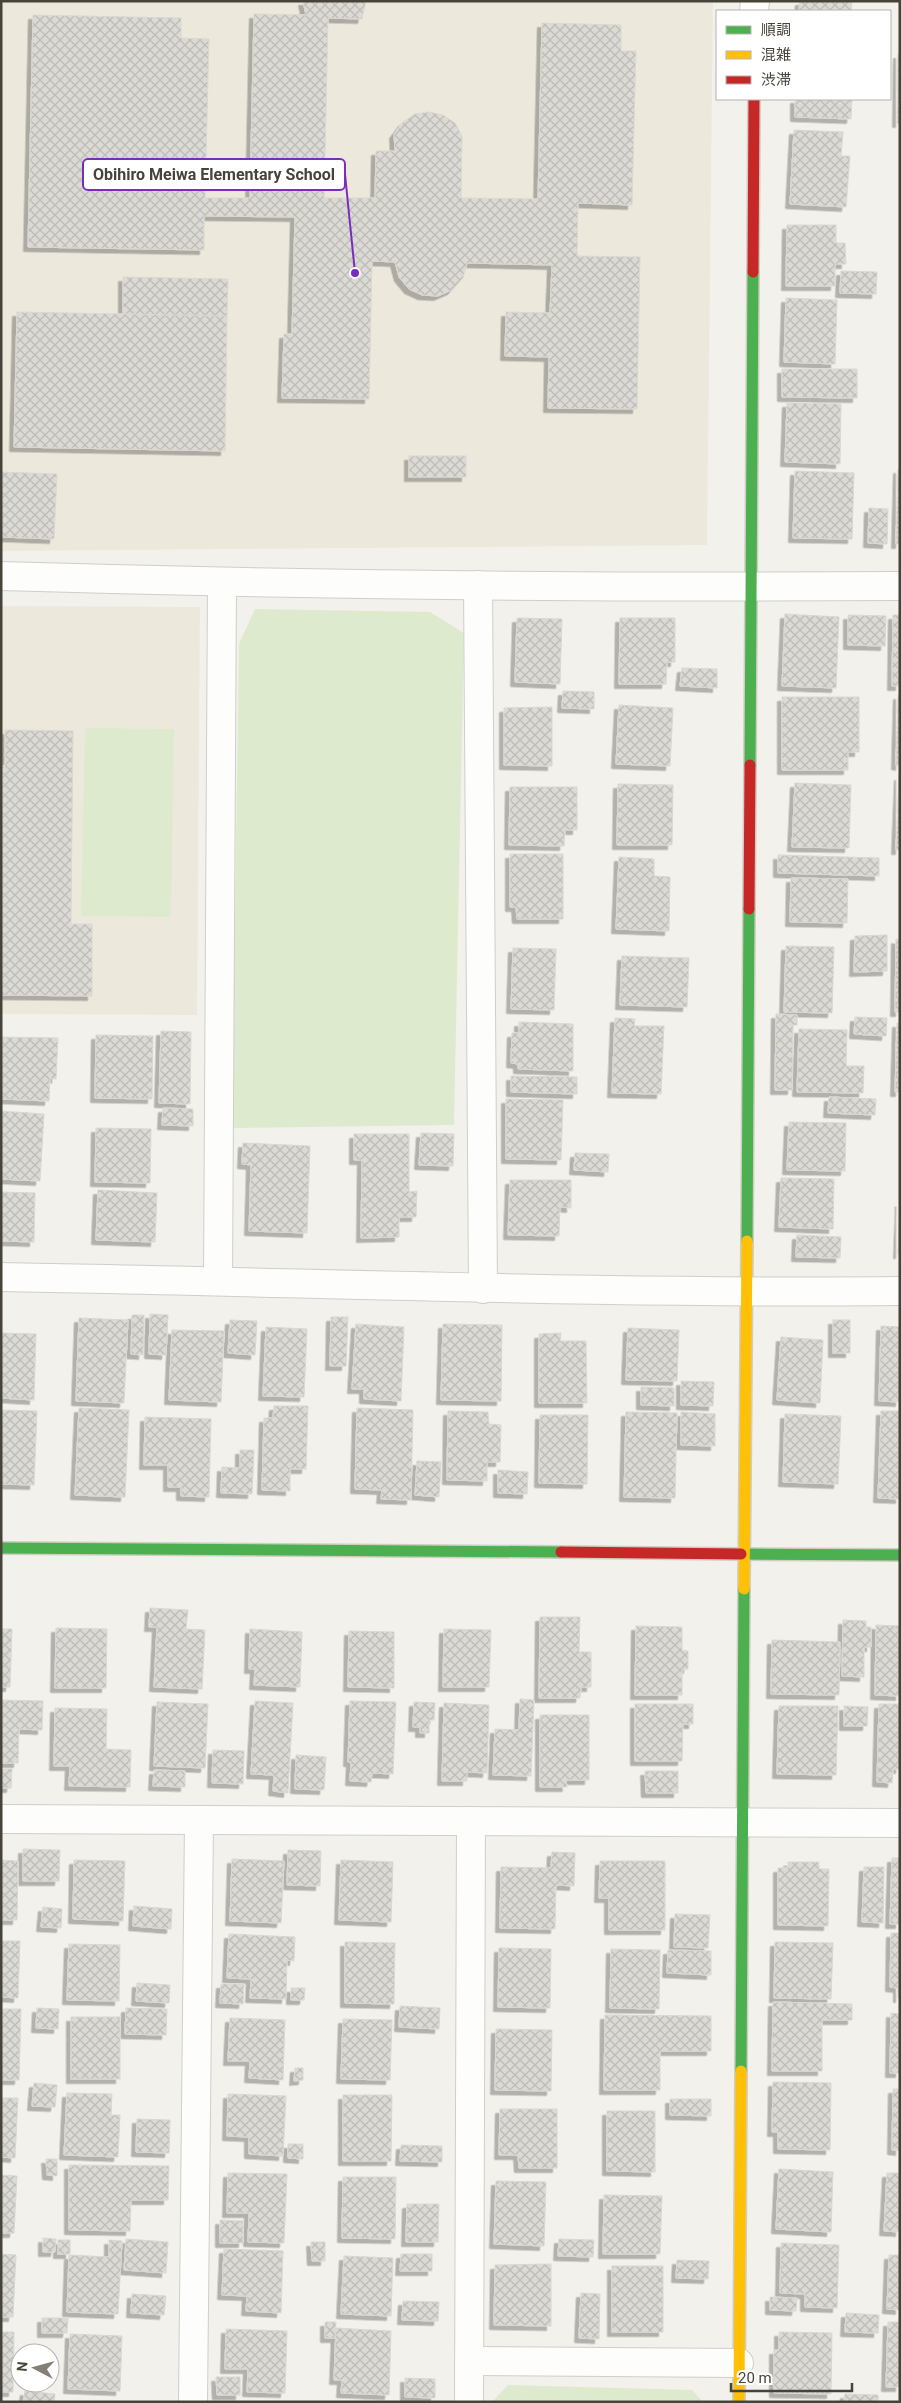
<svg xmlns="http://www.w3.org/2000/svg" width="901" height="2403" viewBox="0 0 901 2403" font-family="Roboto,'Noto Sans JP',sans-serif">
	<style>
		.education { fill: #ece9dc }
		.park { fill: #deeace }
		.building { fill: url(#building-cross-hatch); stroke: #dad8d2; filter: url(#shadow) }
		.lines { fill: none; stroke-linecap: round; stroke-linejoin: round }
		.street-casing { stroke: #d0ceca; stroke-width: 30 }
		.fast-casing { stroke: #d0cec3; stroke-width: 14 }
		.slow-casing { stroke: #d0cec3; stroke-width: 14 }
		.jam-casing { stroke: #d0cec3; stroke-width: 14 }
		.street { stroke: #fdfdfc; stroke-width: 28 }
		.fast { stroke: #4caf50; stroke-width: 11 }
		.slow { stroke: #ffc107; stroke-width: 11 }
		.jam { stroke: #c62828; stroke-width: 11 }
		.leader { fill: none; stroke: #7b2cbf; stroke-width: 2 }
		.callout-dot { fill: #7b2cbf; stroke: #fff; stroke-width: 2 }
		.callout { fill: #fff; stroke: #7b2cbf; stroke-width: 2 }
		.callout-label { font-size: 16px; text-anchor: middle; font-weight: bold; fill: #484339 }
	</style>
	<defs>
		<pattern id="building-cross-hatch" width="8" height="8" patternUnits="userSpaceOnUse" patternTransform="scale(1.25)"><rect width="8" height="8" fill="#dbdad5"/><path d="M0 0l8 8M0 8l8-8" fill="none" stroke="#bdbcb8"/></pattern>
		<filter id="shadow"><feDropShadow dx="-4.5" dy="4.5" stdDeviation="0" flood-color="#0004"/></filter>
	</defs>
	<rect width="100%" height="100%" fill="#f2f1ec"/>
	<g class="education">
		<polygon points="1,1 713,1 707,545 1,551"/>
		<polygon points="1,606 200,607 197,1015 1,1014"/>
	</g>
	<g class="park">
		<polygon points="255,609 430,612 464,633 454,1125 232,1128 239,644"/>
		<polygon points="85,728 174,729 171,917 81,916"/>
		<polygon points="508,2385 692,2390 703,2402 492,2402"/>
	</g>
	<g class="building">
		<polygon points="303,1 366,1 362,19 328,18 324,198 375,198 376,151 395,151 394,134 403,122 415,114 429,112 443,115 455,123 462,136 461,198 538,199 542,23 621,25 621,51 636,51 632,205 578,203 577,256 640,257 637,409 548,408 549,357 505,356 506,312 550,313 552,265 467,263 463,278 452,290 438,296 422,295 409,289 399,277 395,262 372,261 369,399 282,398 284,334 292,334 295,217 204,216 204,250 28,247 33,15 181,18 181,38 209,39 205,198 250,198 254,14 306,15"/>
		<polygon points="800,1 852,1 851,11 799,11"/>
		<polygon points="898,54 900,54 900,123 897,123"/>
		<polygon points="795,99 852,99 851,119 795,117"/>
		<polygon points="794,130 843,132 841,156 850,156 846,207 790,204"/>
		<polygon points="787,225 836,225 836,243 845,243 846,264 835,264 835,286 786,286"/>
		<polygon points="841,271 877,272 876,294 840,293"/>
		<polygon points="123,277 228,279 227,316 123,314"/>
		<polygon points="786,298 837,300 835,364 784,362"/>
		<polygon points="17,312 227,316 225,451 14,447"/>
		<polygon points="782,369 857,369 857,398 782,397"/>
		<polygon points="787,403 841,404 840,464 785,462"/>
		<rect x="409" y="456" width="57" height="21"/>
		<polygon points="898,469 900,469 900,544 896,544"/>
		<polygon points="795,471 854,473 852,539 793,538"/>
		<polygon points="1,472 57,474 54,539 1,537"/>
		<polygon points="869,508 888,509 887,544 868,543"/>
		<polygon points="785,614 839,617 836,688 782,686"/>
		<polygon points="848,615 886,616 885,646 848,645"/>
		<polygon points="893,615 900,615 900,686 892,686"/>
		<polygon points="517,618 562,619 560,684 515,682"/>
		<polygon points="620,618 675,618 675,662 667,662 666,684 619,684"/>
		<polygon points="682,668 717,669 717,688 680,686"/>
		<polygon points="563,691 594,692 594,709 562,708"/>
		<polygon points="898,695 900,695 900,766 896,765"/>
		<polygon points="782,697 859,697 859,752 848,752 848,770 782,770"/>
		<polygon points="619,705 673,708 670,766 616,764"/>
		<polygon points="552,707 552,766 504,765 504,708"/>
		<polygon points="5,730 73,731 71,924 92,924 92,996 1,995 1,766 5,766"/>
		<polygon points="899,776 900,776 900,850 896,850"/>
		<polygon points="795,783 851,785 849,848 792,847"/>
		<polygon points="618,784 673,785 672,845 617,845"/>
		<polygon points="510,787 577,787 577,830 565,830 564,846 509,845"/>
		<polygon points="510,854 563,854 563,919 517,919 516,907 510,907"/>
		<polygon points="778,855 879,858 879,876 778,873"/>
		<polygon points="619,857 654,859 654,876 670,877 669,931 616,929"/>
		<polygon points="791,878 848,879 847,923 790,922"/>
		<polygon points="887,935 887,971 854,972 855,936"/>
		<polygon points="896,939 900,940 900,1012 895,1012"/>
		<polygon points="786,946 834,947 832,1013 784,1012"/>
		<polygon points="513,948 556,949 554,1010 511,1009"/>
		<polygon points="622,956 689,958 687,1007 620,1005"/>
		<polygon points="776,1014 797,1015 797,1025 793,1025 792,1090 775,1090"/>
		<polygon points="855,1017 887,1018 886,1036 854,1034"/>
		<polygon points="615,1018 635,1019 634,1026 664,1026 661,1094 612,1093"/>
		<polygon points="519,1022 573,1024 573,1071 518,1069 518,1064 511,1063 512,1033 519,1033"/>
		<polygon points="897,1023 900,1023 900,1092 895,1092"/>
		<polygon points="799,1029 847,1030 846,1066 864,1066 863,1093 797,1092"/>
		<polygon points="161,1031 191,1032 190,1104 159,1103"/>
		<polygon points="96,1035 153,1036 152,1099 95,1098"/>
		<polygon points="1,1037 58,1038 56,1079 50,1078 49,1101 1,1099"/>
		<polygon points="511,1076 577,1077 577,1094 511,1092"/>
		<polygon points="829,1097 876,1099 875,1115 828,1113"/>
		<polygon points="506,1099 563,1100 561,1160 506,1159"/>
		<polygon points="163,1108 193,1109 193,1126 162,1125"/>
		<polygon points="1,1111 44,1114 40,1181 1,1179"/>
		<polygon points="789,1122 846,1123 845,1171 787,1170"/>
		<polygon points="96,1128 151,1129 150,1183 95,1182"/>
		<polygon points="421,1133 454,1134 453,1166 419,1165"/>
		<polygon points="354,1134 409,1134 409,1192 417,1191 416,1217 399,1217 399,1237 361,1238 362,1160 354,1160"/>
		<polygon points="243,1143 310,1146 307,1233 249,1231 251,1165 242,1164"/>
		<polygon points="575,1153 609,1154 608,1172 574,1170"/>
		<polygon points="781,1178 834,1179 833,1229 779,1227"/>
		<polygon points="510,1180 571,1180 571,1208 560,1207 559,1236 508,1235"/>
		<polygon points="98,1190 157,1193 155,1242 96,1240"/>
		<polygon points="1,1192 35,1193 34,1242 1,1241"/>
		<polygon points="900,1202 900,1254 898,1254"/>
		<polygon points="797,1235 841,1237 840,1258 796,1257"/>
		<polygon points="150,1314 168,1315 166,1355 149,1354"/>
		<polygon points="132,1315 144,1315 143,1355 131,1354"/>
		<polygon points="331,1317 348,1317 346,1366 330,1366"/>
		<polygon points="79,1318 128,1320 124,1403 76,1401"/>
		<polygon points="230,1320 257,1321 255,1355 228,1353"/>
		<rect x="833" y="1320" width="17" height="33"/>
		<polygon points="356,1324 404,1327 401,1401 364,1399 364,1389 352,1389"/>
		<polygon points="443,1324 502,1325 501,1401 441,1400"/>
		<polygon points="881,1326 900,1327 900,1402 879,1401"/>
		<polygon points="266,1327 307,1329 304,1397 263,1396"/>
		<polygon points="628,1328 679,1330 677,1381 626,1380"/>
		<polygon points="172,1330 224,1331 221,1402 169,1400"/>
		<polygon points="1,1333 36,1334 34,1400 1,1398"/>
		<polygon points="561,1333 560,1341 586,1341 587,1403 539,1403 539,1334"/>
		<polygon points="781,1337 823,1340 820,1403 777,1400"/>
		<polygon points="681,1381 714,1382 713,1406 681,1405"/>
		<polygon points="641,1387 674,1388 674,1406 641,1405"/>
		<polygon points="274,1406 308,1406 306,1469 290,1469 290,1491 262,1490 264,1418 273,1418"/>
		<polygon points="79,1408 129,1410 125,1497 75,1495"/>
		<polygon points="357,1408 413,1410 411,1500 381,1499 382,1490 355,1489"/>
		<polygon points="1,1410 37,1411 34,1485 1,1484"/>
		<polygon points="448,1411 488,1412 489,1424 501,1425 500,1462 487,1462 487,1481 447,1480"/>
		<polygon points="881,1411 900,1411 900,1499 878,1498"/>
		<polygon points="626,1412 677,1413 675,1498 624,1497"/>
		<polygon points="681,1412 715,1414 715,1446 681,1445"/>
		<polygon points="785,1414 841,1416 838,1484 783,1482"/>
		<polygon points="540,1415 588,1415 587,1484 539,1483"/>
		<polygon points="145,1417 211,1419 209,1497 181,1496 181,1487 168,1487 168,1465 144,1465"/>
		<polygon points="240,1450 254,1450 252,1494 221,1493 222,1467 240,1468"/>
		<polygon points="417,1461 441,1462 439,1497 415,1495"/>
		<polygon points="498,1470 528,1472 527,1494 498,1493"/>
		<polygon points="150,1608 188,1610 186,1629 205,1630 202,1689 154,1687 157,1627 149,1627"/>
		<polygon points="540,1617 580,1617 579,1652 591,1652 591,1687 581,1687 580,1698 539,1698"/>
		<polygon points="843,1620 866,1621 866,1627 871,1627 871,1647 864,1647 864,1677 842,1676"/>
		<polygon points="876,1625 900,1626 900,1696 875,1695"/>
		<polygon points="636,1626 682,1627 682,1650 688,1651 688,1669 682,1669 682,1695 635,1695"/>
		<polygon points="56,1628 107,1629 106,1688 55,1688"/>
		<polygon points="1,1629 12,1629 10,1687 1,1687"/>
		<polygon points="250,1629 302,1632 300,1687 254,1685 255,1669 249,1669"/>
		<polygon points="444,1629 491,1630 489,1687 443,1687"/>
		<polygon points="349,1631 394,1632 394,1688 348,1687"/>
		<polygon points="772,1640 840,1642 839,1695 771,1694"/>
		<polygon points="520,1699 534,1700 531,1776 493,1775 495,1729 519,1730"/>
		<polygon points="1,1700 43,1701 42,1730 19,1729 18,1763 1,1763"/>
		<polygon points="255,1701 293,1703 288,1793 273,1791 274,1775 251,1774"/>
		<polygon points="350,1701 396,1702 393,1774 372,1773 371,1782 350,1781 351,1762 348,1762"/>
		<polygon points="157,1702 208,1704 205,1768 154,1766"/>
		<polygon points="414,1702 435,1703 434,1720 429,1720 429,1733 420,1733 420,1727 413,1727"/>
		<polygon points="444,1703 489,1705 487,1773 467,1772 467,1781 442,1781"/>
		<polygon points="635,1704 693,1704 693,1724 683,1724 682,1761 635,1761"/>
		<polygon points="879,1704 900,1704 900,1769 893,1769 892,1783 877,1782"/>
		<polygon points="779,1706 838,1706 836,1775 777,1774"/>
		<polygon points="844,1706 868,1707 867,1726 844,1726"/>
		<polygon points="55,1708 107,1709 106,1749 131,1750 130,1787 69,1786 70,1766 54,1766"/>
		<polygon points="540,1715 589,1715 589,1780 566,1780 567,1787 540,1787"/>
		<polygon points="213,1750 244,1751 243,1784 212,1783"/>
		<polygon points="296,1755 326,1757 324,1790 295,1789"/>
		<polygon points="1,1769 12,1769 11,1788 1,1788"/>
		<polygon points="154,1770 185,1771 185,1787 153,1786"/>
		<polygon points="645,1771 678,1771 678,1793 646,1793"/>
		<polygon points="23,1849 60,1850 59,1881 23,1881"/>
		<polygon points="288,1850 321,1851 320,1886 287,1885"/>
		<polygon points="552,1852 575,1853 574,1886 556,1885 555,1929 500,1928 501,1867 551,1868"/>
		<polygon points="892,1858 900,1858 900,1924 890,1924"/>
		<polygon points="232,1859 284,1861 281,1923 230,1921"/>
		<polygon points="1,1860 18,1861 17,1920 1,1920"/>
		<polygon points="74,1860 125,1861 123,1921 73,1919"/>
		<polygon points="341,1860 393,1862 391,1922 339,1920"/>
		<polygon points="600,1861 665,1861 665,1930 609,1930 609,1898 599,1898"/>
		<polygon points="788,1862 819,1862 819,1869 829,1869 828,1926 778,1925 778,1868 788,1868"/>
		<polygon points="864,1867 884,1867 883,1923 862,1922"/>
		<polygon points="134,1906 172,1909 171,1929 133,1926"/>
		<polygon points="43,1907 62,1909 61,1928 41,1927"/>
		<polygon points="675,1914 710,1915 708,1948 674,1947"/>
		<polygon points="891,1933 900,1933 900,1998 898,1998 898,1988 890,1987"/>
		<polygon points="229,1934 295,1937 294,1961 287,1960 286,1999 250,1998 251,1979 227,1978"/>
		<polygon points="1,1941 20,1941 18,1998 1,1997"/>
		<polygon points="345,1942 395,1943 394,2004 345,2003"/>
		<polygon points="775,1942 833,1943 831,1999 774,1998"/>
		<polygon points="69,1944 120,1945 119,2001 67,2000"/>
		<polygon points="499,1948 551,1949 550,2008 498,2007"/>
		<polygon points="611,1949 660,1950 659,2009 610,2008"/>
		<polygon points="668,1950 711,1951 711,1975 667,1973"/>
		<polygon points="137,1983 170,1985 169,2003 136,2001"/>
		<polygon points="221,1984 244,1984 243,2004 220,2003"/>
		<polygon points="291,1988 305,1988 304,2000 291,2000"/>
		<polygon points="773,2002 852,2004 852,2020 822,2020 822,2071 772,2071"/>
		<polygon points="400,2006 440,2008 439,2029 399,2027"/>
		<polygon points="37,2008 59,2009 58,2029 36,2028"/>
		<polygon points="126,2008 167,2009 166,2035 125,2034"/>
		<polygon points="1,2009 21,2009 19,2080 1,2080"/>
		<polygon points="891,2013 900,2014 900,2073 890,2073"/>
		<polygon points="605,2015 711,2016 711,2051 660,2051 660,2090 604,2090"/>
		<rect x="71" y="2017" width="49" height="62"/>
		<polygon points="230,2018 285,2020 283,2080 249,2078 250,2061 228,2061"/>
		<polygon points="343,2019 392,2020 390,2080 341,2079"/>
		<polygon points="496,2029 552,2030 551,2091 495,2090"/>
		<polygon points="295,2068 303,2068 303,2080 294,2081"/>
		<polygon points="773,2082 831,2083 830,2150 778,2149 778,2132 772,2132"/>
		<polygon points="34,2083 57,2085 55,2107 32,2106"/>
		<polygon points="893,2089 900,2089 900,2151 892,2150"/>
		<polygon points="67,2093 112,2094 111,2115 120,2115 118,2157 64,2155"/>
		<polygon points="228,2094 286,2096 283,2156 249,2154 249,2137 227,2136"/>
		<polygon points="343,2095 392,2095 391,2161 343,2161"/>
		<polygon points="1,2098 18,2098 15,2158 1,2157"/>
		<polygon points="670,2099 711,2099 711,2116 670,2115"/>
		<polygon points="500,2109 557,2109 557,2168 519,2168 518,2155 499,2155"/>
		<polygon points="607,2111 655,2111 655,2172 607,2171"/>
		<polygon points="137,2119 170,2120 169,2153 136,2152"/>
		<polygon points="288,2144 303,2144 303,2159 288,2158"/>
		<polygon points="401,2145 442,2146 442,2162 400,2161"/>
		<polygon points="46,2159 57,2159 57,2176 47,2175"/>
		<polygon points="69,2165 169,2166 168,2200 131,2200 130,2231 69,2230"/>
		<polygon points="779,2169 833,2172 831,2232 776,2229"/>
		<polygon points="228,2173 287,2174 284,2243 248,2242 249,2213 227,2213"/>
		<polygon points="887,2173 900,2173 900,2232 884,2231"/>
		<polygon points="1,2175 17,2176 14,2233 1,2233"/>
		<polygon points="343,2177 396,2177 395,2239 342,2238"/>
		<polygon points="496,2181 546,2182 544,2246 494,2244"/>
		<polygon points="604,2195 662,2196 660,2254 603,2254"/>
		<polygon points="407,2204 439,2204 438,2242 406,2242"/>
		<polygon points="220,2220 243,2221 243,2243 220,2243"/>
		<polygon points="43,2238 56,2239 55,2252 43,2252"/>
		<polygon points="126,2239 168,2242 166,2273 124,2270"/>
		<polygon points="559,2239 594,2240 593,2257 558,2256"/>
		<rect x="58" y="2240" width="12" height="14"/>
		<polygon points="109,2240 122,2241 118,2314 67,2312 69,2255 109,2257"/>
		<polygon points="311,2242 325,2242 325,2261 312,2261"/>
		<polygon points="781,2243 839,2245 837,2308 805,2307 805,2294 780,2293"/>
		<polygon points="224,2249 283,2251 281,2313 246,2311 247,2296 222,2295"/>
		<polygon points="1,2254 16,2255 13,2317 1,2317"/>
		<polygon points="401,2254 432,2254 432,2271 400,2271"/>
		<polygon points="889,2255 900,2255 900,2310 887,2309"/>
		<polygon points="344,2256 393,2258 391,2316 341,2314"/>
		<polygon points="677,2260 709,2261 708,2279 676,2278"/>
		<polygon points="551,2264 551,2326 494,2325 495,2265"/>
		<rect x="612" y="2266" width="51" height="66"/>
		<polygon points="581,2293 600,2294 599,2339 579,2338"/>
		<polygon points="132,2294 166,2296 164,2315 131,2313"/>
		<polygon points="770,2297 797,2298 796,2311 770,2310"/>
		<polygon points="403,2301 439,2302 438,2321 402,2320"/>
		<polygon points="846,2313 879,2315 878,2333 845,2332"/>
		<polygon points="42,2318 68,2318 67,2333 42,2333"/>
		<polygon points="325,2322 336,2322 335,2338 325,2338"/>
		<polygon points="888,2322 900,2322 900,2387 886,2387"/>
		<polygon points="336,2328 391,2331 389,2395 341,2393 342,2380 334,2380"/>
		<polygon points="226,2329 287,2331 285,2393 247,2392 248,2369 225,2369"/>
		<polygon points="1,2332 14,2332 13,2392 1,2392"/>
		<polygon points="779,2332 832,2333 831,2394 774,2393 774,2350 779,2350"/>
		<polygon points="70,2334 122,2336 120,2391 68,2389"/>
		<polygon points="216,2377 240,2377 240,2395 217,2395"/>
		<polygon points="405,2378 435,2379 435,2398 405,2397"/>
		<polygon points="25,2391 55,2394 54,2402 23,2402"/>
		<polygon points="845,2394 878,2395 878,2402 844,2402"/>
	</g>
	<g class="lines">
		<defs>
			<g id="street">
				<polyline points="754,11 755,1"/>
				<path d="M1 576C301 585 600 588 900 586"/>
				<polyline points="478,585 483,1289"/>
				<path d="M1 1277C301 1282 600 1294 900 1291"/>
				<polyline points="218,1280 222,583"/>
				<polyline points="1,1819 900,1823"/>
				<polyline points="469,2361 739,2363"/>
				<polyline points="193,2402 199,1820"/>
				<polyline points="469,2402 471,1821"/>
			</g>
			<g id="fast">
				<polyline points="750,765 753,272"/>
				<polyline points="747,1241 749,909"/>
				<polyline points="1,1548 561,1552"/>
				<polyline points="741,1554 900,1555"/>
				<polyline points="741,2071 744,1589"/>
			</g>
			<g id="slow">
				<polyline points="744,1589 747,1241"/>
				<polyline points="739,2402 741,2071"/>
			</g>
			<g id="jam">
				<polyline points="753,272 754,99"/>
				<polyline points="749,909 750,765"/>
				<polyline points="561,1552 741,1554"/>
			</g>
		</defs>
		<use href="#street" class="street-casing"/>
		<use href="#fast" class="fast-casing"/>
		<use href="#slow" class="slow-casing"/>
		<use href="#jam" class="jam-casing"/>
		<use href="#street" class="street"/>
		<use href="#fast" class="fast"/>
		<use href="#slow" class="slow"/>
		<use href="#jam" class="jam"/>
	</g>
	<path class="leader" d="M355 273L345 174"/>
	<circle class="callout-dot" cx="355" cy="273" r="5"/>
	<rect class="callout" x="83" y="159" width="262" height="31" rx="5"/>
	<g class="callout-label">
		<text x="214" y="180">Obihiro Meiwa Elementary School</text>
	</g>
	<rect width="901" height="2403" fill="none" stroke="#484339" stroke-width="5"/>
	<rect x="716" y="10" width="175" height="90" fill="#ffffff" stroke="#b6b4b0"/>
	<rect x="726" y="26" width="25" height="8" fill="#4caf50" stroke="#b6b4b0"/>
	<text x="761" y="35" font-size="15" fill="#484339">順調</text>
	<rect x="726" y="51" width="25" height="8" fill="#ffc107" stroke="#b6b4b0"/>
	<text x="761" y="60" font-size="15" fill="#484339">混雑</text>
	<rect x="726" y="76" width="25" height="8" fill="#c62828" stroke="#b6b4b0"/>
	<text x="761" y="85" font-size="15" fill="#484339">渋滞</text>
	<g transform="translate(35 2368) rotate(276)"><circle r="24" fill="#ffffff" stroke="#b6b4b0"/>
	<path d="M0-4L9 19L0 12L-9 19Z" fill="#848078"/>
	<text y="-8" font-size="14" font-weight="bold" text-anchor="middle" fill="#484339">N</text>
	</g>
	<path d="M731 2383v8h121v-8" fill="none" stroke="#484339" stroke-width="2.5"/>
	<text x="738" y="2383" font-size="15" fill="#484339" stroke="#ffffff" stroke-width="4" paint-order="stroke">20 m</text>
</svg>
